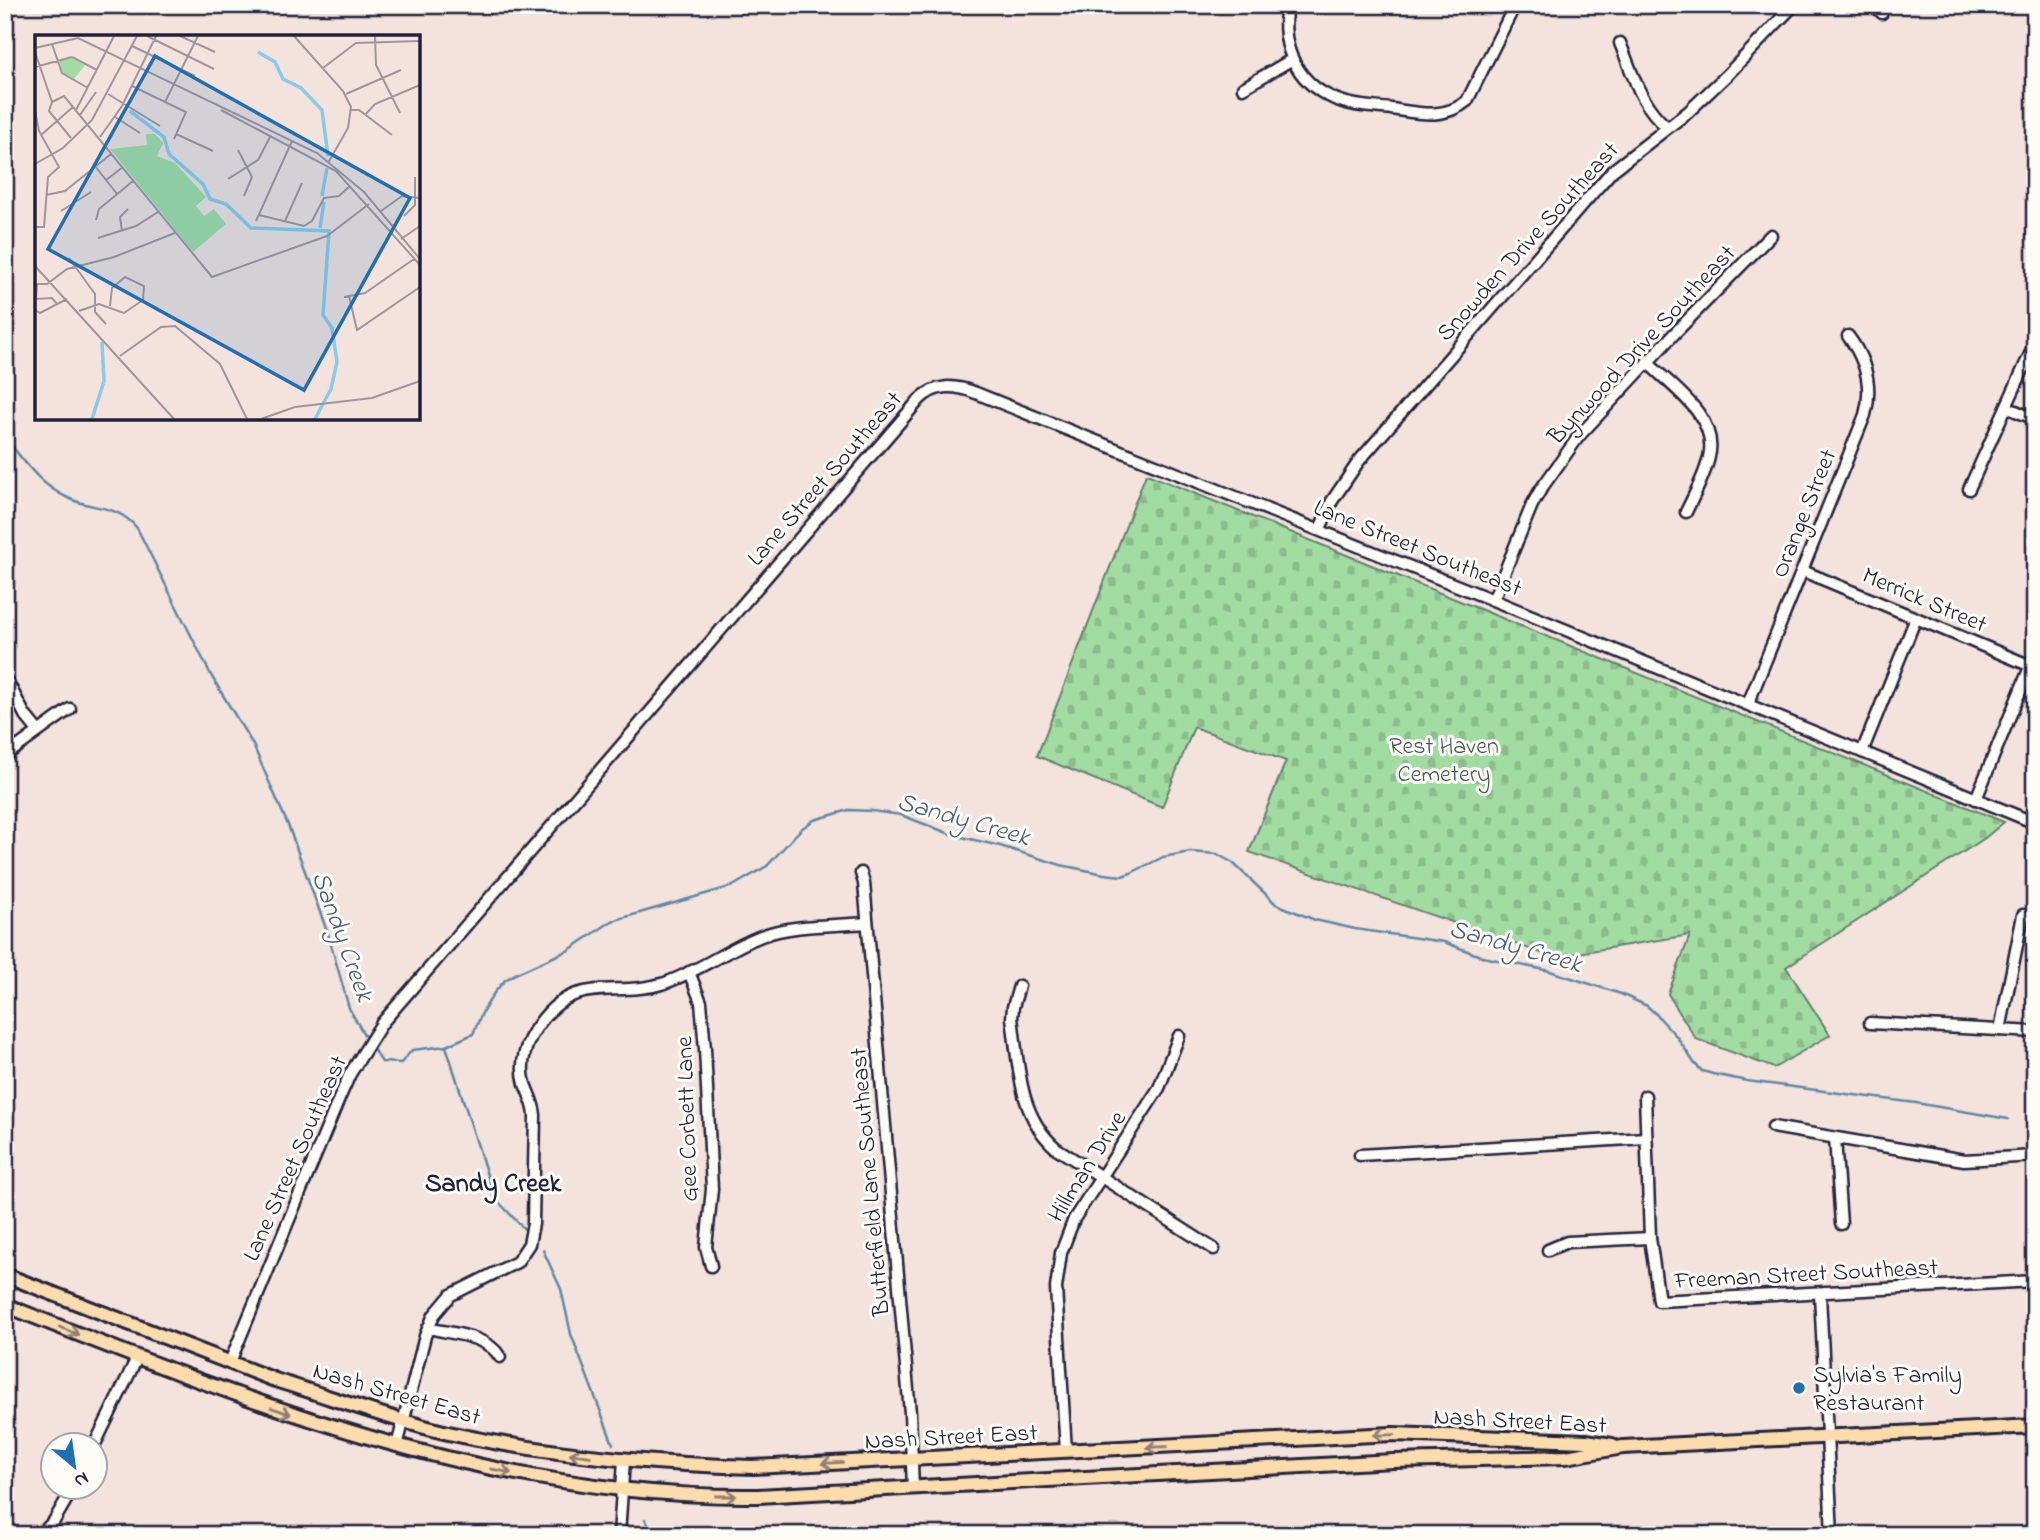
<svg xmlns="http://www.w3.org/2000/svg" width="2040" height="1540" viewBox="0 0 2040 1540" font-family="'Indie Flower',sans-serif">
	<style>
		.cemetery { fill: url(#cemetery-stones); stroke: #627f6e; stroke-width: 2 }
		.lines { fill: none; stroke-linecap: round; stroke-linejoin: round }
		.stream { stroke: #6087a5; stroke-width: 2.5 }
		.minor-casing { stroke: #22223b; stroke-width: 15 }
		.major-casing { stroke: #22223b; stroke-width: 18 }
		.minor { stroke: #fdfcf7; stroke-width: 10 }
		.major { stroke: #fcdcac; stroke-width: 12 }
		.oneway { stroke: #8f7f74 }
		.poi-dot { fill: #1f6fb2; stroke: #fdfcf7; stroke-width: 2.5 }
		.labels { text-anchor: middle; stroke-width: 6; stroke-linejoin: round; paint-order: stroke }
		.street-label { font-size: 24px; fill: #22223b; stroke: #fdfcf7 }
		.park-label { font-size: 24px; fill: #485a5a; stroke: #fdfcf7 }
		.poi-label { font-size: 24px; fill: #22223b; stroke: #fdfcf7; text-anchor: start }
		.water-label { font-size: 26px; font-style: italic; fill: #465d79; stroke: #fdfcf7 }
		.neighbourhood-label { font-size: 26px; font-weight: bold; fill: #22223b; stroke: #fdfcf7 }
		.inset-river { fill: none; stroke: #8acaeb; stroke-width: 3.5 }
		.inset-road { fill: none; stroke: #a0959c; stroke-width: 2 }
		.view { fill: #1f6fb2; fill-opacity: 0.15; stroke: #1f6fb2; stroke-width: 3.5 }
		.inset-edge { fill: none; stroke: #22223b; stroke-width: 3.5 }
	</style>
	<defs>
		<pattern id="cemetery-stones" width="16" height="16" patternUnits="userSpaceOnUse" patternTransform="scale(1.75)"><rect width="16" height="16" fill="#a2dca2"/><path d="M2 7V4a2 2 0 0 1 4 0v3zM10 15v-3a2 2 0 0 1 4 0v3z" fill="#8bbc8c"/></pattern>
	</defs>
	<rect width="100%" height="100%" fill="#f4e2dc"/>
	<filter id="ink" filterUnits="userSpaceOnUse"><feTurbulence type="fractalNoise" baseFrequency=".0143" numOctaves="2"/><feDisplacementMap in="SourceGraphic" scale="14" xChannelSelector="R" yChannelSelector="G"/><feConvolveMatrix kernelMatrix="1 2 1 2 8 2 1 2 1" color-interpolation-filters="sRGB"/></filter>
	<g filter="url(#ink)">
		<polygon class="cemetery" points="1146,474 1147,474 2004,822 1985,838 1786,967 1830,1035 1774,1068 1696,1039 1668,994 1690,935 1553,957 1249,852 1286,761 1194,727 1162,807 1037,756"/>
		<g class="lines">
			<g class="stream">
				<path d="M5 438C26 462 37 483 68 498 94 511 114 502 137 528L212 677 253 745 288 825 328 934 349 1008 367 1040"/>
				<polyline points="370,1045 382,1062 401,1063 412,1050 446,1046 473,1034 482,1013 494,993 505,980 515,974 569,950 612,921 733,886 767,866 801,829 814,820 849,810 872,811 901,815 953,835 1000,846 1061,865 1104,874 1122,876 1131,873 1163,857 1190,852 1217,854 1233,863 1276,904 1315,920 1355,929 1444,942 1483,957 1550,971 1621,994 1647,1006 1657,1015 1677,1037 1695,1064 1702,1071 1713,1074 1747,1081 1916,1103 2008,1119"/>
				<polyline points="446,1046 494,1197 526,1231"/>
				<polyline points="543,1250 561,1289 571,1334 613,1444"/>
				<polyline points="645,1519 654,1535"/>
			</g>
			<defs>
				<g id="minor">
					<path d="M1287 5C1279 49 1299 88 1343 102 1358 107 1375 107 1391 109 1418 113 1444 120 1467 101L1515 5"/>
					<polyline points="1873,5 1882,13"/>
					<path d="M1620 43C1633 74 1640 105 1667 127"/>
					<polyline points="1243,88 1291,60"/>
					<path d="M1647 362C1672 387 1719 417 1709 457 1705 476 1694 495 1686 512"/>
					<polyline points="2006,407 2035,419"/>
					<polyline points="1969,489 2035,343"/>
					<polyline points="1320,529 1332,501 1359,461 1612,171 1688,112 1727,75 1794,5"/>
					<polyline points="1803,571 2031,666"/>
					<polyline points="1493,600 1532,505 1541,489 1579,436 1675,333 1771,235"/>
					<polyline points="5,677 25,715 38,731"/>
					<path d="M1748 704 1865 415C1873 386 1866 360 1848 336"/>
					<polyline points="1862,752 1916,618"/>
					<polyline points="5,756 70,709"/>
					<polyline points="1976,799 2035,655"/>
					<polyline points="861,873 864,883 910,1413 913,1488"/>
					<polyline points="689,972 701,1002 705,1049 712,1189 706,1247 711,1266"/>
					<path d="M1019 986 1013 1007 1012 1018C1019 1065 1018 1115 1056 1148L1214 1249"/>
					<polyline points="1870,1023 2035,1032"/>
					<polyline points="2000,1030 2023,915"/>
					<polyline points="1645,1096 1650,1238 1659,1301 2035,1281"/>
					<polyline points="1773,1127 1964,1160 2035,1156"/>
					<polyline points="1835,1138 1841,1224"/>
					<polyline points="1360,1155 1646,1138"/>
					<polyline points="1548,1250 1567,1242 1650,1238"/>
					<polyline points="1820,1294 1832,1535"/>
					<path d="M428 1328C452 1334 487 1335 500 1357"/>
					<path d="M230 1362 339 1099 350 1074 382 1023 919 400C936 383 955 385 976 393L1493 600 2035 823"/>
					<polyline points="94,1446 137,1358"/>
					<path d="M397 1446 425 1336 434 1315 451 1295 517 1262 529 1244 533 1224 535 1115C534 1103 529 1095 525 1084 519 1063 526 1041 539 1024 576 972 615 999 665 983 699 971 728 949 761 936 794 924 833 926 867 923"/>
					<polyline points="1066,1451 1056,1288 1061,1253 1074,1219 1159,1088 1179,1036"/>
					<polyline points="40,1535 54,1521 73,1488"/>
					<polyline points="619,1535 624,1460"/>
				</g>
				<g id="major">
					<path d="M5 1275 275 1380C330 1397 389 1419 444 1432 546 1455 649 1464 753 1467L1392 1434 1586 1441 1612 1445"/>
					<path d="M5 1305C251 1403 489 1499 758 1496L1393 1461 1566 1457 1623 1447 2035 1426"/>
				</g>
			</defs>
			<use href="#minor" class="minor-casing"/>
			<use href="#major" class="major-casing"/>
			<use href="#minor" class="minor"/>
			<use href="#major" class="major"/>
		</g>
		<defs><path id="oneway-shaft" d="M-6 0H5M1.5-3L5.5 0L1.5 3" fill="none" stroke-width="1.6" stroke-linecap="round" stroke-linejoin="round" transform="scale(1.75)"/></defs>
		<g class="oneway">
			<use href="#oneway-shaft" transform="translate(69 1331) rotate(22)"/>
			<use href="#oneway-shaft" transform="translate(281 1411) rotate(19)"/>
			<use href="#oneway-shaft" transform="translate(1384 1435) rotate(178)"/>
			<use href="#oneway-shaft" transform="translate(1157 1447) rotate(178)"/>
			<use href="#oneway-shaft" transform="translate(580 1455) rotate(-173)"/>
			<use href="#oneway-shaft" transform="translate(832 1463) rotate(177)"/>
			<use href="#oneway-shaft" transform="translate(501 1471) rotate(11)"/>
			<use href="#oneway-shaft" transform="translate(726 1496)"/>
		</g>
	</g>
	<circle class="poi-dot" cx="1799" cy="1388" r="7"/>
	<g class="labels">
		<g class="street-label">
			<text transform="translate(1527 241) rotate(-48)" y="8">Snowden Drive Southeast</text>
			<text transform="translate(1641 344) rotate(-47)" y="8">Bynwood Drive Southeast</text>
			<text transform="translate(824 478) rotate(-49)" y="8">Lane Street Southeast</text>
			<text transform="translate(1803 513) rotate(-68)" y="8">Orange Street</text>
			<text transform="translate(1418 547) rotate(22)" y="8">Lane Street Southeast</text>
			<text transform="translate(1925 599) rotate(23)" y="8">Merrick Street</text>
			<text transform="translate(686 1119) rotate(-92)" y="8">Gee Corbett Lane</text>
			<text transform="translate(294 1158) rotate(-66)" y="8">Lane Street Southeast</text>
			<text transform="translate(1086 1166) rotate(-58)" y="8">Hillman Drive</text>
			<text transform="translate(869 1182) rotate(-95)" y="8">Butterfield Lane Southeast</text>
			<text transform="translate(1806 1273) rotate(-3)" y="8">Freeman Street Southeast</text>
			<text transform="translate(397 1393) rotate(16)" y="8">Nash Street East</text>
			<text transform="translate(1520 1420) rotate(3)" y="8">Nash Street East</text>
			<text transform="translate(951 1436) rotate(-3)" y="8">Nash Street East</text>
		</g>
		<g class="park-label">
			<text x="1444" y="753">Rest Haven<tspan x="1444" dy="28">Cemetery</tspan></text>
		</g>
		<g class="poi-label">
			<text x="1813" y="1382">Sylvia's Family<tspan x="1813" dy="28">Restaurant</tspan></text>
		</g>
		<g class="water-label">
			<text transform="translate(964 818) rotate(16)" y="9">Sandy Creek</text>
			<text transform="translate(344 936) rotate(70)" y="9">Sandy Creek</text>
			<text transform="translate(1516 945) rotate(16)" y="9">Sandy Creek</text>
		</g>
		<g class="neighbourhood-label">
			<text x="493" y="1191">Sandy Creek</text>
		</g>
	</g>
	<g transform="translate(35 35)">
		<rect width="385" height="385" fill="#f4e2dc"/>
		<path d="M111 99H120L128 108 122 121 140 128 171 162 161 171 169 181 179 174 191 189 158 217 75 114 112 110Z" fill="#a2dca2"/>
		<path d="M36 23 50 30 39 44 28 38 24 25Z" fill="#a2dca2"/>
		<path class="inset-river" d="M223 17 240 27 248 44 266 53 287 75 293 121M95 76 129 102 134 119 168 149 175 164 191 169 216 193 294 196 288 280 297 293 302 327 296 354 280 384M287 161 292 133M285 193 289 167M57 384 69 346 67 307"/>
		<path class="inset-road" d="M112 1 179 34M145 1 180 17M259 1 308 56 316 72 313 93 293 128M340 1 341 30 365 78M17 9 27 38 53 53M97 11 160 41M0 13 43 3 282 118 329 157 385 224M0 17 17 67M37 22 62 35M0 32 37 22M288 33 321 8 385 6M97 51 151 77 139 104M73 59 125 91M311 59 366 35M17 67 29 61 177 242 292 201 334 169M17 67 14 76 36 103M130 67 163 1M41 75 79 1M186 75 301 136 385 230M316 75H324L357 100M0 76 4 96 24 132 13 142 9 192H0M45 80 61 57M330 80 340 69 385 50M80 82 105 98M141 99 178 116M6 100 38 72M65 102 87 71 121 1M203 115 217 142 209 161M0 129 28 113 57 85 102 1M60 131 82 159M193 144 223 125 235 102M71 145 88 132M11 160 30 156 76 119M26 176 56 157M346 176 367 161 385 163M224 180 269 191 277 186 289 163 304 161 315 151M369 181 380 170V142M61 185 64 174 98 146M221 186 257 106M250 186 267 148M87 196 85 182 93 174M63 203 101 191 123 177M366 204 385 191M34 223 60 259V277L71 289M0 231 139 384M0 249H12L32 234 79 222 140 198M2 250 1 264 17 263 22 269M314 261 322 295 385 252M309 262 330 258 379 224M0 275 5 278 32 264M44 276 64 269 89 278 108 265 109 251 90 242 77 253 75 271M85 321 126 292 140 291 185 329 212 384M226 384 260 372 337 363 385 346"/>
		<path class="view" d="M120 21 375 163 269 355 13 214Z"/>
		<rect width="385" height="385" class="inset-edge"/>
	</g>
	<rect width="2040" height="1540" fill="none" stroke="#fdfcf7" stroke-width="28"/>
	<rect x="14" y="14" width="2012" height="1512" fill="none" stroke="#22223b" stroke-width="2.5" filter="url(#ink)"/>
	<g transform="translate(74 1466) rotate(151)"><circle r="33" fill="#fdfcf7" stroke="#a5a5ac" stroke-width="2"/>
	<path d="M0-5L12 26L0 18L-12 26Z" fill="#1f6fb2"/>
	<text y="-10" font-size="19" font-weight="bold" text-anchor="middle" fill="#22223b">N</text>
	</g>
</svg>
